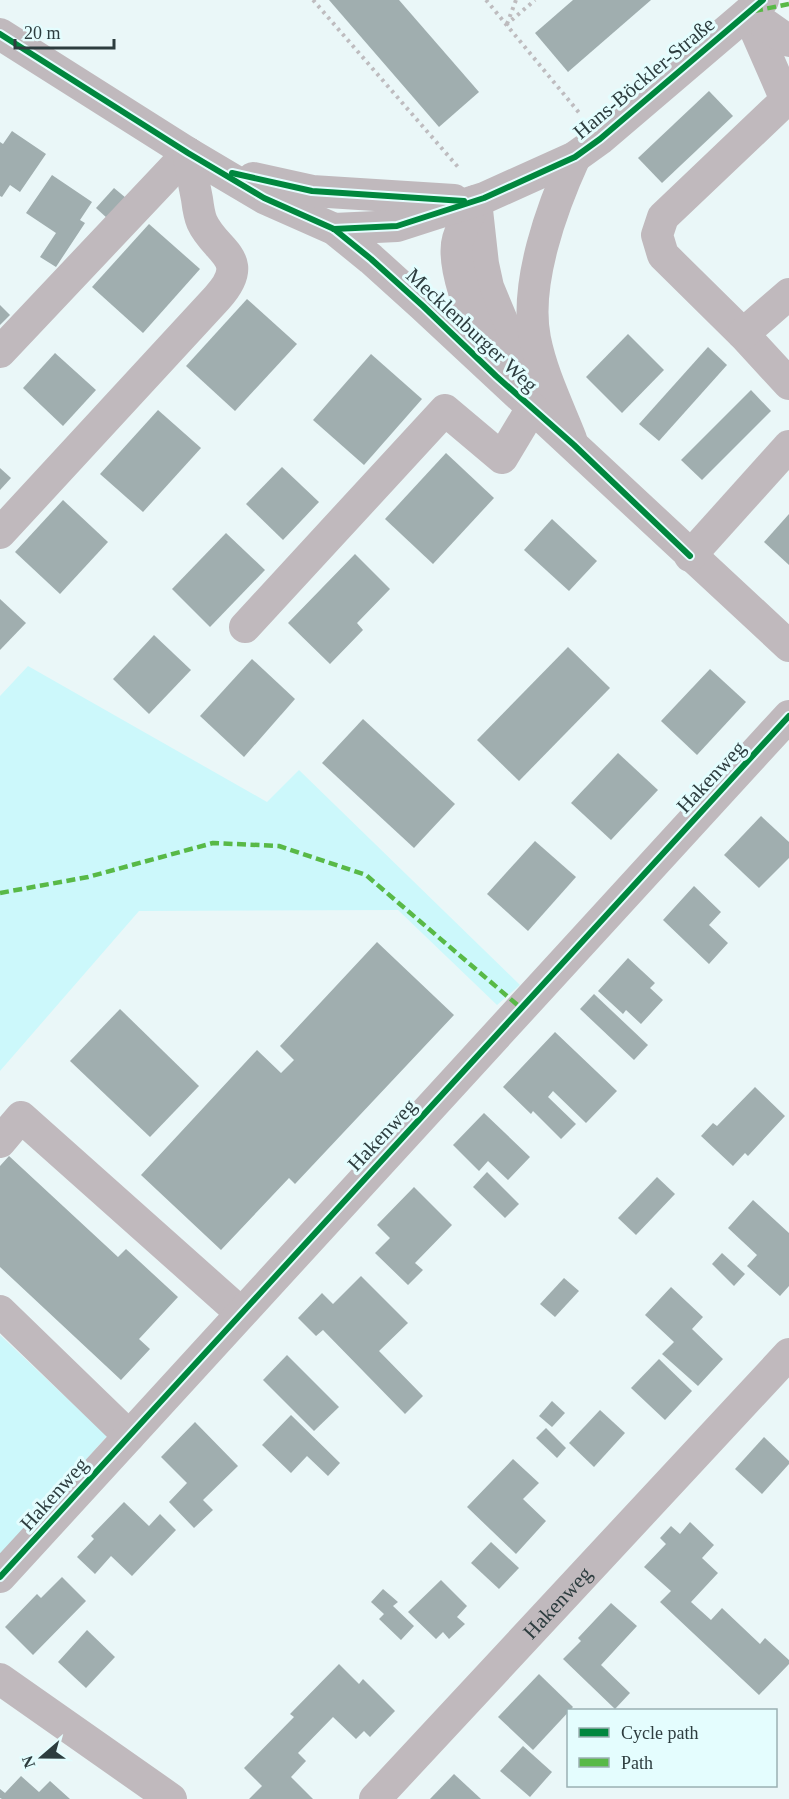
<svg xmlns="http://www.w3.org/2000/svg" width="789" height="1799" viewBox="0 0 789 1799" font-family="Georgia,serif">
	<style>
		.green { fill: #ccf8fb }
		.building { fill: #a0aeaf }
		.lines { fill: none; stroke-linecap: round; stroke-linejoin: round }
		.path { stroke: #bebcbf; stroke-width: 4; stroke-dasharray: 3 4.5; stroke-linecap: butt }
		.minor { stroke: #c0b9bd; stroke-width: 32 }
		.quiet { stroke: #58b947; stroke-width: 4.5; stroke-dasharray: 9 4.5; stroke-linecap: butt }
		.cycleway-casing { stroke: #e4fdfe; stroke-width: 10 }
		.cycleway { stroke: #00873e; stroke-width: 6 }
		.labels { text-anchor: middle; stroke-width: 6; stroke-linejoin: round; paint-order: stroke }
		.street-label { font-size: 21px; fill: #2d3d3f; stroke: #e4fdfe }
	</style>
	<rect width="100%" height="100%" fill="#eaf7f8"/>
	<g class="green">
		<polygon points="28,666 267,802 299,770 520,985 497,1005 398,910 139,911 0,1071 0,696"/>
		<polygon points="0,1335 107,1436 0,1557"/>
	</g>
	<g class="building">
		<polygon points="329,0 399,0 479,92 439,127"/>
		<polygon points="573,0 651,0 568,72 535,33"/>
		<polygon points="709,91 733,116 662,183 638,158"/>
		<polygon points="12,131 46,154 20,192 10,185 2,197 0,196 0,142 3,144"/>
		<polygon points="52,175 92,202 80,220 85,223 56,267 40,257 56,233 26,213"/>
		<polygon points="114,188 126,198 108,219 96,208"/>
		<polygon points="149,224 200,269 143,333 92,287"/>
		<polygon points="247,299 297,344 235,411 186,366"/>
		<polygon points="0,305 10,315 0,325"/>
		<polygon points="628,334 664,370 622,413 586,377"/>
		<polygon points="708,347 727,365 659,441 639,424"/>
		<polygon points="55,353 96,390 63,426 23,388"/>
		<polygon points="371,354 422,399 364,465 313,420"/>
		<polygon points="751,390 771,411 702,480 681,460"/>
		<polygon points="158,410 201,448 143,512 100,474"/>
		<polygon points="446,453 494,498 433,564 385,519"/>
		<polygon points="282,467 319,502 283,540 246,504"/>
		<polygon points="0,468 11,478 0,490"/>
		<polygon points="63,500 108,542 60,594 15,552"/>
		<polygon points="789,514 789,565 764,542"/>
		<polygon points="552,519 597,561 569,591 524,550"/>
		<polygon points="226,533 265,570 210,627 172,589"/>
		<polygon points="355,554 390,589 357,623 363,630 330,664 288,623"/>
		<polygon points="0,599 26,623 0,650"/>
		<polygon points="154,635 191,670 149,714 113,679"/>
		<polygon points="568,647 610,688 519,781 477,740"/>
		<polygon points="252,659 295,699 244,757 200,716"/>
		<polygon points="710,669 746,702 697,755 661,721"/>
		<polygon points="363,719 455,804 414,848 322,763"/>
		<polygon points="618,753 658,790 611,840 571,803"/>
		<polygon points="761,816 789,842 789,858 759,888 724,855"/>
		<polygon points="535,841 576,877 528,931 487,894"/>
		<polygon points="694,886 721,912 709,925 728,943 709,964 663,920"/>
		<polygon points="377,942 454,1015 295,1184 289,1178 221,1250 141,1175 257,1050 281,1073 294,1060 280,1046"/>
		<polygon points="628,958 655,983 650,988 663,1000 641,1024 626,1010 623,1014 598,991"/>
		<polygon points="594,994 648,1045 634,1060 580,1009"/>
		<polygon points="120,1009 199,1086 150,1137 70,1061"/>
		<polygon points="555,1032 617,1091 586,1123 553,1091 548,1097 576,1124 561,1139 533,1111 531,1114 503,1087"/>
		<polygon points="755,1087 785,1116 748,1156 745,1153 733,1166 701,1136 713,1123 717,1126"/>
		<polygon points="484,1113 530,1157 508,1180 488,1161 479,1171 453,1145"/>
		<polygon points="9,1156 118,1257 126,1249 178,1297 139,1339 150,1349 121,1380 0,1267 0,1166"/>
		<polygon points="487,1172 519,1204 505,1218 473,1187"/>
		<polygon points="657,1177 675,1194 636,1235 618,1218"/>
		<polygon points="414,1187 452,1225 415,1263 423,1270 408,1285 375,1253 390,1238 377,1225"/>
		<polygon points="753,1200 789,1233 789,1286 780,1296 747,1266 757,1255 728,1228"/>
		<polygon points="722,1253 745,1274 734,1286 712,1264"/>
		<polygon points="361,1276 408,1323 379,1351 423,1396 405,1414 323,1330 316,1336 298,1318 322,1293 333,1304"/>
		<polygon points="564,1278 579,1291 555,1317 540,1304"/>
		<polygon points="671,1287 703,1317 692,1329 723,1359 698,1386 662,1354 674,1342 645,1315"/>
		<polygon points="287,1355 339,1407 314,1431 263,1380"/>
		<polygon points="659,1359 692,1391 665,1420 631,1388"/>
		<polygon points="552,1401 565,1413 552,1427 539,1416"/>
		<polygon points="600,1410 625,1433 594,1467 569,1443"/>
		<polygon points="291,1415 340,1463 328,1476 307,1456 291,1473 262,1445"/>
		<polygon points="195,1422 238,1466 203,1500 213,1510 194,1528 169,1502 187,1483 161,1457"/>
		<polygon points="546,1428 566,1448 557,1458 536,1438"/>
		<polygon points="764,1437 789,1461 789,1464 762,1494 735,1469"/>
		<polygon points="513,1459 539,1483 523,1499 546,1521 516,1554 467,1507"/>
		<polygon points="124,1502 149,1526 160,1514 176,1530 132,1576 111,1556 95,1574 77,1557 94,1539 91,1536"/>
		<polygon points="690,1522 714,1545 702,1558 718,1573 691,1602 711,1620 722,1608 760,1644 765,1638 789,1660 789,1664 759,1695 660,1602 671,1591 644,1567 666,1544 660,1538 671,1526 680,1534"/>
		<polygon points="491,1542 519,1568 499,1589 471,1563"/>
		<polygon points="62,1577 86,1601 33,1655 5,1627 37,1594 41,1598"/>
		<polygon points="441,1580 467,1606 457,1617 465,1624 449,1639 443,1632 436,1639 408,1612"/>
		<polygon points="383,1589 398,1602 393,1606 414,1626 401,1640 379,1619 384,1614 371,1602"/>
		<polygon points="611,1603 637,1626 601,1665 630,1693 615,1709 563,1659 581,1641 578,1638"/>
		<polygon points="87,1630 115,1657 86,1688 58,1662"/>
		<polygon points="339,1664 359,1684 363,1679 395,1711 370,1737 364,1731 356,1739 333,1717 298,1753 306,1761 291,1777 313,1799 249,1799 262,1786 244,1768 294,1717 290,1714"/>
		<polygon points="539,1674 573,1707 533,1750 498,1717"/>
		<polygon points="523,1746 552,1772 530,1797 500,1771"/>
		<polygon points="454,1774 481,1799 430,1799"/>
		<polygon points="21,1776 39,1792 50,1781 70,1799 2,1799 0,1798 0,1789 5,1793"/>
	</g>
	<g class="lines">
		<g class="path">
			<polyline points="313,0 458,167"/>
			<polyline points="486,0 581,115"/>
			<polyline points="507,24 516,0"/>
			<polyline points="506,25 535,0"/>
		</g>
		<g class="minor">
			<polyline points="748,13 786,100 663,217 657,235 663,255 743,334 789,384"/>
			<polyline points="749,13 789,41"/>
			<polyline points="0,34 188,153 264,198 334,229 371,259 423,306 789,646"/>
			<polyline points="253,178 312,191 454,200"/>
			<polyline points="476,201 483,264 488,287 513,347 536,390"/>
			<path d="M476 201C470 213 462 226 458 239 449 269 481 336 493 367"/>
			<polyline points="334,229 397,226 484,198 575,157 600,139 763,0"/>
			<polyline points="743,334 789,294"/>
			<polyline points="0,352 188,153"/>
			<path d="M571 439C558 406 542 374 535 339 524 284 552 207 575 157"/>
			<path d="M0 533 217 298C253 258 216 253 202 222 199 215 198 207 197 199 194 184 191 168 188 153"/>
			<polyline points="690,556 789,446"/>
			<polyline points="245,627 445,410 502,458 532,408"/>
			<polyline points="0,1142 21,1117 241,1313"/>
			<polyline points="0,1311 129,1436"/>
			<polyline points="0,1577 789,716"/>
			<polyline points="0,1679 171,1799"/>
			<path id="s1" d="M375 1799 789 1354"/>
		</g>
		<g class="quiet">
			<polyline points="754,11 789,4"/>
			<polyline points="0,893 88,877 213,843 279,846 366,875 521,1008"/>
		</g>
		<defs>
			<g id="cycleway">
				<polyline points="0,34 188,153 264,198 334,229 371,259 423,306 496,376 574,445 690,556"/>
				<polyline points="232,173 312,191 464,201"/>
				<polyline points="334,229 397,226 484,198 575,157 600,139 763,0"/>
				<polyline points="0,1577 789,716"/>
			</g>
		</defs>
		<use href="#cycleway" class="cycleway-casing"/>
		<use href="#cycleway" class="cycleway"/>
	</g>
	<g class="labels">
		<g class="street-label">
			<text transform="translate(644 78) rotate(-40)" y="7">Hans-Böckler-Straße</text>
			<text transform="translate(472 330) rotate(43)" y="7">Mecklenburger Weg</text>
			<text transform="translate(711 777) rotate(-47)" y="7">Hakenweg</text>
			<text transform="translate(382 1135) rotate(-47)" y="7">Hakenweg</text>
			<text transform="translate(54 1494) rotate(-48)" y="7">Hakenweg</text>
			<text dy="7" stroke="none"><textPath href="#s1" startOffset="268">Hakenweg</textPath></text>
		</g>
	</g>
	<rect x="567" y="1709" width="210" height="78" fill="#e4fdfe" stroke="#9bb0b2" stroke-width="1.5"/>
	<rect x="579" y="1728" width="30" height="9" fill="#00873e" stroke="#9bb0b2" stroke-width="1.5"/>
	<text x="621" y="1739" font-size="18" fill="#2d3d3f">Cycle path</text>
	<rect x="579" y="1758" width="30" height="9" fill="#58b947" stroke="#9bb0b2" stroke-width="1.5"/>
	<text x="621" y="1769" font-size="18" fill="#2d3d3f">Path</text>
	<g transform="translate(42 1757) rotate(250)" stroke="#e4fdfe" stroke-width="4.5" paint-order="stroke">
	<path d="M0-4.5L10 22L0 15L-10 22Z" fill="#2d3d3f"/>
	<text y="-9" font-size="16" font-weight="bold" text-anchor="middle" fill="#2d3d3f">N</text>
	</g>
	<path d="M15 39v9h99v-9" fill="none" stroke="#2d3d3f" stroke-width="3"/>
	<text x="24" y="39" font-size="18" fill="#2d3d3f" stroke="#e4fdfe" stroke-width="4.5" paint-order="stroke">20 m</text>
</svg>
